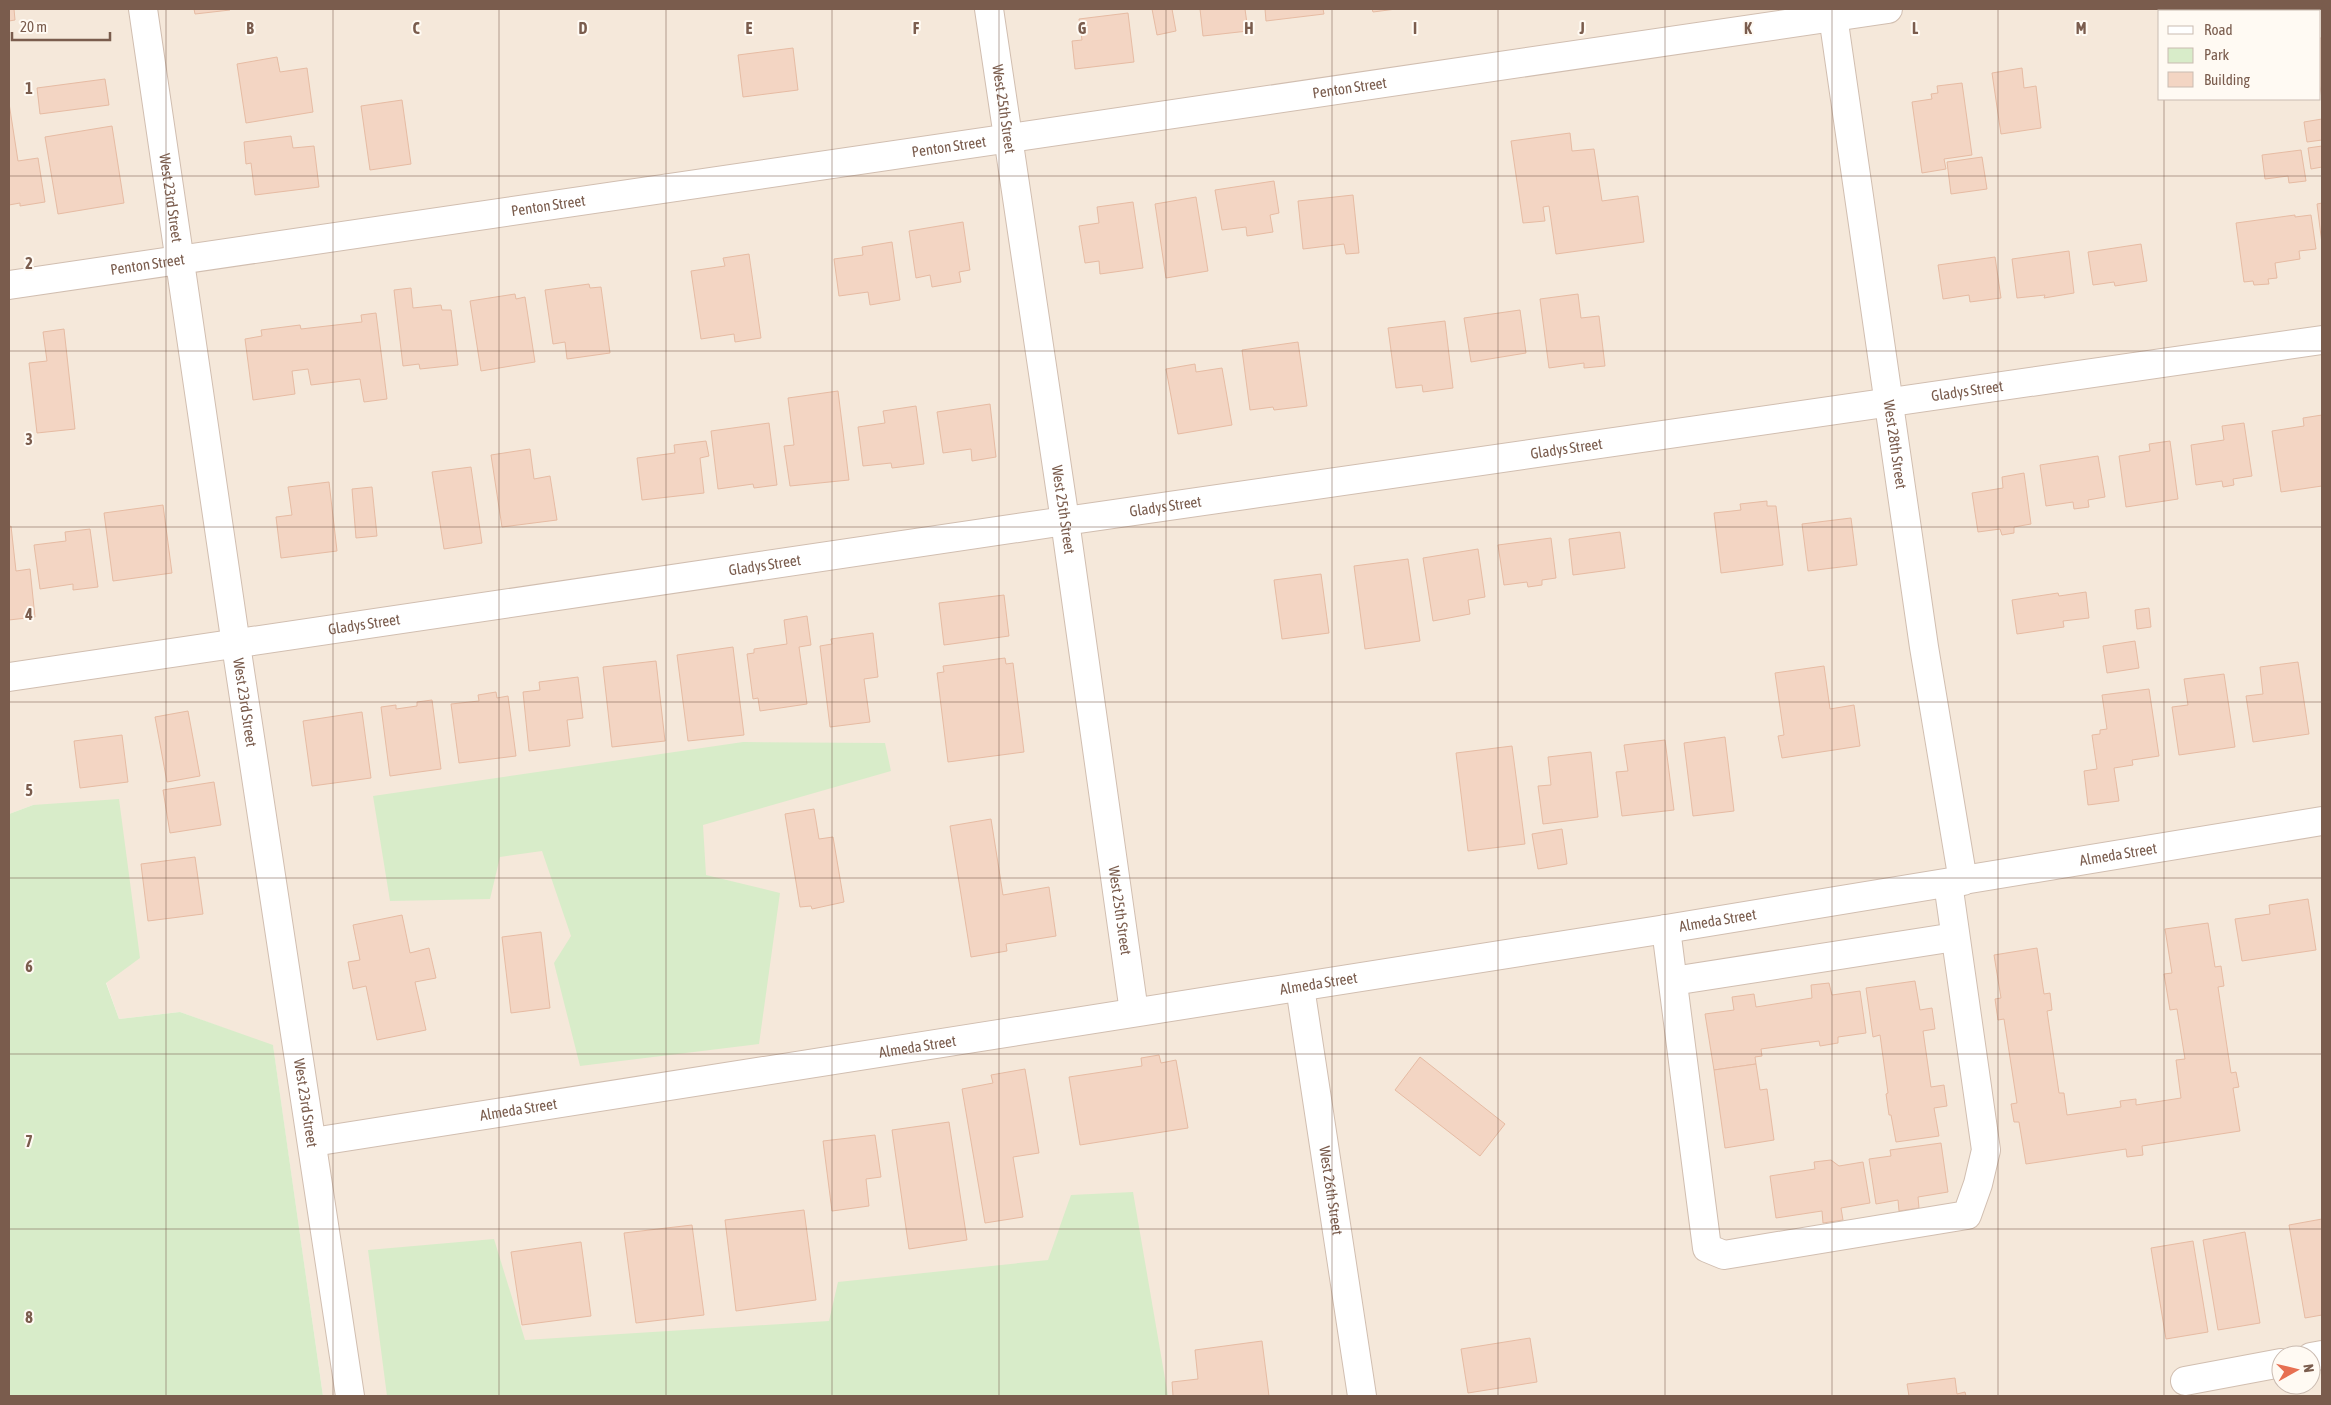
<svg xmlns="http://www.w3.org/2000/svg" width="2331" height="1405" viewBox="0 0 2331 1405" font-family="'Asap Condensed',sans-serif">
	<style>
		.residential { fill: #f5e8da; fill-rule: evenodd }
		.green { fill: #d8ecc9 }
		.building { fill: #f3d5c3; stroke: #e6bba3 }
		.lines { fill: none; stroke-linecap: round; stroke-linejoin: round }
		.minor-casing { stroke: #d1beb0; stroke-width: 30 }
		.minor { stroke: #fff; stroke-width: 28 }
		.grid { fill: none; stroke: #7a5c4d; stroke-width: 1; stroke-opacity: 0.55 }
		.labels { text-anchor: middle; stroke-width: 4; stroke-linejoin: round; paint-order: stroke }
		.street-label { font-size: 15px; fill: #7a5c4d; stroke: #fffaf3 }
		.grid-label { font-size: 16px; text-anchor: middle; font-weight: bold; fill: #7a5c4d; stroke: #fffaf3; stroke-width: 4; stroke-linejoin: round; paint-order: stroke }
	</style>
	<rect width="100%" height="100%" fill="#fdf6ec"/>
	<path class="residential" d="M9 9H2322V1396H323L273 1046 180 1012 119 1019 106 982 33 805 9 814ZM2160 11H2320V99H2160ZM2281 1355H2311V1385H2281Z"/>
	<g class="green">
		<polygon points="743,742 885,743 891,771 703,825 706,875 780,893 759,1044 580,1066 554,963 571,936 542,851 500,857 490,899 390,901 373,796"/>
		<polygon points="119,799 140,958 106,983 119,1019 180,1012 273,1045 323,1396 9,1396 9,814 33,805"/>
		<polygon points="1133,1192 1168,1396 387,1396 368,1250 494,1239 525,1340 829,1321 838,1282 1048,1260 1071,1195"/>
	</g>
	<g class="building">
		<polygon points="9,9 14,9 15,20 9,21"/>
		<polygon points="194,9 230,9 230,10 195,14"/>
		<polygon points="1152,9 1172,9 1176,31 1157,35"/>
		<polygon points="1200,9 1245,9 1248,31 1203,36"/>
		<polygon points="1265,9 1323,9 1324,14 1266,21"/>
		<polygon points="1372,9 1396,9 1373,12"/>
		<polygon points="1128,13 1134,62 1075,69 1072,41 1082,40 1079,19"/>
		<polygon points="2320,38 2322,38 2322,99 2320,86"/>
		<polygon points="793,48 798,90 743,97 738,55"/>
		<polygon points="277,57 280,72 307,68 313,112 246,123 237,64"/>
		<polygon points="2022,68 2024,88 2036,86 2041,128 2001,134 1992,73"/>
		<polygon points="105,79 109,105 40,114 37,88"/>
		<polygon points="1962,83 1972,155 1944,159 1946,169 1922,173 1912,102 1932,99 1931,94 1938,93 1937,86"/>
		<polygon points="402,100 411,164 370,170 361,106"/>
		<polygon points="9,103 18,161 38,158 45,202 20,206 20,203 9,205"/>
		<polygon points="2322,119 2322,140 2307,142 2304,122"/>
		<polygon points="112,126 124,203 58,214 45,137"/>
		<polygon points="1570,133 1572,151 1594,149 1602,201 1638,196 1644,242 1556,254 1549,206 1543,207 1545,221 1523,223 1511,141"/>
		<polygon points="291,136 293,148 314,146 319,187 255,195 251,163 246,164 244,142"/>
		<polygon points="2322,146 2322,167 2311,169 2308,148"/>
		<polygon points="2301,150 2306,181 2289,183 2288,176 2265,179 2262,155"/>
		<polygon points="1982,157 1987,189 1951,194 1947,162"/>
		<polygon points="1274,181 1279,213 1270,215 1273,232 1247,236 1246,227 1222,230 1215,190"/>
		<polygon points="1353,195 1359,253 1346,254 1344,244 1303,249 1298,201"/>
		<polygon points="1196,197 1208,271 1166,278 1155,204"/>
		<polygon points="1133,202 1143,268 1100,274 1099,261 1085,263 1079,226 1099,223 1097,207"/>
		<polygon points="2322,203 2322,244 2317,204"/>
		<polygon points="2295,215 2295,217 2311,215 2316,249 2299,251 2300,259 2275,263 2277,278 2268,279 2269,284 2254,285 2253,281 2244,282 2236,223"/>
		<polygon points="963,222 970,270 959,272 961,282 932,287 930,275 916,278 909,231"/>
		<polygon points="892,242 900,300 870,305 868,292 839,296 834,259 863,255 862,247"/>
		<polygon points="2141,244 2147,281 2115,286 2114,282 2093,285 2088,252"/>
		<polygon points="2069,251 2074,293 2044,298 2045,295 2017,298 2012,259"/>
		<polygon points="749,254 761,338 735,342 734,334 701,339 691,271 725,266 723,258"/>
		<polygon points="1995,257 2001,298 1970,302 1969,295 1943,299 1938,265"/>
		<polygon points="589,284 590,288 601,287 610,353 567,359 565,342 553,344 545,290"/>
		<polygon points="411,288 413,308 441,305 442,310 451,310 458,365 420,369 419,364 403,366 394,290"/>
		<polygon points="515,294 516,299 525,297 535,362 481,371 470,301"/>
		<polygon points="1578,294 1581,318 1599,316 1605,366 1584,368 1584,363 1549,368 1540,299"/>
		<polygon points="1520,310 1526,353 1471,362 1464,318"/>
		<polygon points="376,313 387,399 364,402 360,379 311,385 308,369 292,371 295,394 253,400 245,339 262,336 261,330 300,325 301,329 362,322 361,315"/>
		<polygon points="1445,321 1453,388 1423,392 1422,385 1396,388 1388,328"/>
		<polygon points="64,329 75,429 37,433 29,363 47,361 43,332"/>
		<polygon points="1298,342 1307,406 1274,410 1273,407 1250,410 1242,350"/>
		<polygon points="1195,364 1196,372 1222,368 1232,425 1178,434 1166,369"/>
		<polygon points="838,391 849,480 790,486 784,446 794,445 788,398"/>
		<polygon points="990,404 996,457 972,461 971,449 943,453 937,412"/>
		<polygon points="916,406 924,464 892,468 891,463 863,466 858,427 885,423 883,411"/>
		<polygon points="2322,415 2322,486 2281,492 2272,431 2304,426 2303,418"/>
		<polygon points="769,423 777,485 754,488 753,484 718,489 711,431"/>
		<polygon points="2244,423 2252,476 2233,479 2234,485 2223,487 2222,481 2196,485 2191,445 2224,440 2222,426"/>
		<polygon points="706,441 709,456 700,458 704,493 642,500 637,458 675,453 674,445"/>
		<polygon points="2170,441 2178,499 2126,507 2119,456 2150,451 2149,444"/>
		<polygon points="530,449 534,479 550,476 557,520 502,527 491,455"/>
		<polygon points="2098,456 2105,497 2088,500 2089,507 2074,509 2073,502 2046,506 2040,465"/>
		<polygon points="471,467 482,543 444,549 432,472"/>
		<polygon points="2024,473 2031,524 2014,527 2014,533 2002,535 2000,529 1978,532 1972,493 2003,488 2002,477"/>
		<polygon points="329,482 337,551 281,558 276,517 292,515 288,487"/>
		<polygon points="372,487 377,536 356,538 352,489"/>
		<polygon points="1767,501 1767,506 1776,506 1783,565 1721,573 1714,513 1741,510 1740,504"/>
		<polygon points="163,505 172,573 113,581 104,513"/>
		<polygon points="1851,518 1857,565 1808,571 1802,524"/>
		<polygon points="11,526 16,571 30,569 35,617 9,620 9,527"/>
		<polygon points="90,529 98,587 73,590 73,584 40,589 34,545 66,541 65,532"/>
		<polygon points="1620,532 1625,568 1573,575 1569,539"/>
		<polygon points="1551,538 1556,578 1542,580 1542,585 1528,587 1527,582 1504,585 1498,545"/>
		<polygon points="1478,549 1485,597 1468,600 1470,614 1433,621 1423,558"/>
		<polygon points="1408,559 1420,641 1365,649 1354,566"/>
		<polygon points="1321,574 1329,633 1282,639 1274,580"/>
		<polygon points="2086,592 2089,618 2063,621 2064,627 2017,634 2012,600 2058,593 2059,596"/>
		<polygon points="1004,595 1009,636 944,645 939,603"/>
		<polygon points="2149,608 2151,627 2137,629 2135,610"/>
		<polygon points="807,616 811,645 799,647 807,704 760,711 758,698 753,699 747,654 754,653 754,649 787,644 784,620"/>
		<polygon points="873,633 878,677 864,679 870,722 830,727 820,646 832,644 831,639"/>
		<polygon points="2135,641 2139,668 2107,673 2103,646"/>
		<polygon points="733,647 744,735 688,741 677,655"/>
		<polygon points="1005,658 1006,664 1013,663 1024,752 948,762 937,673 944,672 943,666"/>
		<polygon points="656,661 665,741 612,747 603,667"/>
		<polygon points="2298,662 2309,734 2253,742 2246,696 2263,694 2260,667"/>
		<polygon points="1824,666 1830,709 1854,705 1860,746 1782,758 1778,736 1784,735 1775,673"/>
		<polygon points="2224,674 2235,747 2179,755 2172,707 2188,705 2184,679"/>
		<polygon points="578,677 583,718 567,720 570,746 529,751 523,692 540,690 539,682"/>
		<polygon points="2149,689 2159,756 2132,760 2133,765 2114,768 2119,801 2088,805 2084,771 2097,769 2092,735 2100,734 2100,730 2107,729 2102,695"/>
		<polygon points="496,692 497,698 508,696 516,756 459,763 451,704 479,701 478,695"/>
		<polygon points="432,700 441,769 390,776 381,707 396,705 396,709 417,706 417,702"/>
		<polygon points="188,711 200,776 167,782 155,717"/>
		<polygon points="362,712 371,778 312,786 303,721"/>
		<polygon points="122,735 128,782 80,788 74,741"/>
		<polygon points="1725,737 1734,811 1693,816 1684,743"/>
		<polygon points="1665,740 1674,810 1622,816 1616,772 1628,771 1624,745"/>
		<polygon points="1512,746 1525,844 1468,851 1456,753"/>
		<polygon points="1591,752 1598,817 1543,824 1538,786 1551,785 1548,757"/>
		<polygon points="214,782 221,825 170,833 163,790"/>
		<polygon points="814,809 819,839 833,837 844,902 812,909 811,906 800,907 785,814"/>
		<polygon points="991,819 1003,895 1049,887 1056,936 1006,944 1007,951 971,957 950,826"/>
		<polygon points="1562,829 1567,864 1538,869 1532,834"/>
		<polygon points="195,857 203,914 148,921 141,864"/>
		<polygon points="2308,899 2316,950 2242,961 2235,919 2270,914 2269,905"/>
		<polygon points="402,915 410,953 429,948 436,978 415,982 426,1030 377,1040 366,986 353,989 348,962 360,960 353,925"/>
		<polygon points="2208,923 2215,967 2221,966 2224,986 2218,987 2231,1073 2236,1072 2239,1087 2233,1088 2240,1131 2142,1146 2143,1155 2127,1157 2126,1149 2026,1164 2019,1122 2014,1122 2011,1104 2017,1103 2004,1019 1998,1020 1995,999 2001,998 1994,955 2037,948 2044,994 2050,993 2052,1010 2047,1011 2059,1093 2064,1093 2067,1115 2121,1107 2120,1101 2136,1099 2136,1105 2181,1098 2176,1060 2185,1059 2177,1009 2170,1010 2164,974 2172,973 2165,929"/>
		<polygon points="541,932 550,1008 511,1013 502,937"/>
		<polygon points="1915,981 1920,1010 1932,1008 1935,1029 1923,1031 1931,1087 1944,1085 1947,1106 1934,1108 1939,1136 1896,1142 1891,1115 1889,1115 1886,1094 1888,1093 1880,1035 1873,1037 1866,988"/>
		<polygon points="1829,983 1832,995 1860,991 1866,1033 1838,1037 1838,1043 1820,1046 1819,1041 1761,1049 1762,1056 1755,1057 1756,1064 1714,1070 1705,1014 1734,1010 1732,997 1754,994 1756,1007 1812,998 1811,985"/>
		<polygon points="1159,1055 1161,1063 1176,1060 1188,1128 1080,1145 1069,1077 1142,1066 1141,1058"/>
		<polygon points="1420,1057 1505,1124 1480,1156 1395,1090"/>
		<polygon points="1756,1064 1760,1090 1767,1089 1774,1140 1725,1148 1714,1070"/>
		<polygon points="1025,1069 1039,1153 1013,1157 1023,1217 985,1223 962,1089 993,1083 991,1075"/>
		<polygon points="949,1122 967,1240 909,1249 892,1130"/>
		<polygon points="875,1135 881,1177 866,1179 869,1206 832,1211 823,1141"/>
		<polygon points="1941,1143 1948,1192 1918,1197 1919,1208 1899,1211 1898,1200 1876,1204 1869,1159 1891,1156 1890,1150"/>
		<polygon points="1831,1160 1839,1166 1863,1162 1870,1203 1841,1208 1843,1220 1823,1223 1822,1211 1776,1218 1770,1176 1815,1169 1814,1162"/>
		<polygon points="804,1210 816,1300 736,1311 725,1220"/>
		<polygon points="2322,1219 2322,1315 2305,1318 2289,1225"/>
		<polygon points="692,1225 704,1315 636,1323 624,1233"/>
		<polygon points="2245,1232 2260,1323 2218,1330 2203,1240"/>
		<polygon points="2193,1241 2208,1332 2166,1339 2151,1248"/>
		<polygon points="581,1242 591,1316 522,1325 511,1252"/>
		<polygon points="1530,1338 1537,1382 1468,1393 1461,1349"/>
		<polygon points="1262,1341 1269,1396 1173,1396 1172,1382 1198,1379 1195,1350"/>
		<polygon points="1955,1378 1957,1394 1965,1392 1966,1396 1909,1396 1907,1384"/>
	</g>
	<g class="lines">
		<defs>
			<g id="minor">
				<path id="s1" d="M143 9 236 645 350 1396"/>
				<path id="s2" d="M989 9 1065 521 1134 1012"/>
				<path id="s3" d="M1832 9 1924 647 1963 881"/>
				<path id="s4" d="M9 285 1888 9"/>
				<path id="s5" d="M9 677 1065 521 2322 340"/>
				<polyline points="1666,929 1707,1248 1724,1255 1967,1215 1978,1184 1986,1150 1948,883"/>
				<polyline points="1673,981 1955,937"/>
				<path id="s6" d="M1300 987 1362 1396"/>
				<path id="s7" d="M313 1142 1666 929 2322 821"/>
				<polyline points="2311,1357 2322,1355"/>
				<polyline points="2185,1381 2281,1363"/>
			</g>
		</defs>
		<use href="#minor" class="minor-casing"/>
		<use href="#minor" class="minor"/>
	</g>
	<path class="grid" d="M166 9V1396M333 9V1396M499 9V1396M666 9V1396M832 9V1396M999 9V1396M1166 9V1396M1332 9V1396M1498 9V1396M1665 9V1396M1832 9V1396M1998 9V1396M2164 9V11M2164 99V1396M9 176H2322M9 351H2322M9 527H2322M9 702H2322M9 878H2322M9 1054H2322M9 1229H2322"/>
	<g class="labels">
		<g class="street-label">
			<text dy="5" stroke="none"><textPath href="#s4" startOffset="1355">Penton Street</textPath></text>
			<text dy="5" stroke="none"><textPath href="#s2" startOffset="101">West 25th Street</textPath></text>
			<text dy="5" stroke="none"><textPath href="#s4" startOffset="950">Penton Street</textPath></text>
			<text dy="5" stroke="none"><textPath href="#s1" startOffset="191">West 23rd Street</textPath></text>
			<text dy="5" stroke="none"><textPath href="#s4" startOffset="545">Penton Street</textPath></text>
			<text dy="5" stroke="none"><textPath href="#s4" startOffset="140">Penton Street</textPath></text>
			<text dy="5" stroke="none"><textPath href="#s5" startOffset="1979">Gladys Street</textPath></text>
			<text dy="5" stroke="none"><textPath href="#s3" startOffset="440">West 28th Street</textPath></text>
			<text dy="5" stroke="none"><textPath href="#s5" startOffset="1574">Gladys Street</textPath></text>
			<text dy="5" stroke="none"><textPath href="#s5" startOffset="1169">Gladys Street</textPath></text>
			<text dy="5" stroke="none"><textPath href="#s2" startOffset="506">West 25th Street</textPath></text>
			<text dy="5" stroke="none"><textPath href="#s5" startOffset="764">Gladys Street</textPath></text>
			<text dy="5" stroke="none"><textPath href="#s5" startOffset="359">Gladys Street</textPath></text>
			<text dy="5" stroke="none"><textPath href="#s1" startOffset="701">West 23rd Street</textPath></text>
			<text dy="5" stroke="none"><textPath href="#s7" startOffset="1828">Almeda Street</textPath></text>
			<text dy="5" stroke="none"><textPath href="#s2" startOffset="911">West 25th Street</textPath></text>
			<text dy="5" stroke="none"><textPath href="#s7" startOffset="1422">Almeda Street</textPath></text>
			<text dy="5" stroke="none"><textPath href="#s7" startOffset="1018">Almeda Street</textPath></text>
			<text dy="5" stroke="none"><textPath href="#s7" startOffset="612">Almeda Street</textPath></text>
			<text dy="5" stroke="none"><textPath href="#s1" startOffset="1106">West 23rd Street</textPath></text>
			<text dy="5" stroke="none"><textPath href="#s7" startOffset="208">Almeda Street</textPath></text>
			<text dy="5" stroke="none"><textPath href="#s6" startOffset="206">West 26th Street</textPath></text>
		</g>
	</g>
	<g class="grid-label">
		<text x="250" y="34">B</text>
		<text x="416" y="34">C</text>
		<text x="583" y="34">D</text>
		<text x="749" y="34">E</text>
		<text x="916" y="34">F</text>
		<text x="1082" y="34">G</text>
		<text x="1249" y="34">H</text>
		<text x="1415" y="34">I</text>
		<text x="1582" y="34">J</text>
		<text x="1748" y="34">K</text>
		<text x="1915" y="34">L</text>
		<text x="2081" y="34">M</text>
		<text x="29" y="94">1</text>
		<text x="29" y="269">2</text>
		<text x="29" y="445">3</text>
		<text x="29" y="620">4</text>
		<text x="29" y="796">5</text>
		<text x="29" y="972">6</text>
		<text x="29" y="1147">7</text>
		<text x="29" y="1323">8</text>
	</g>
	<rect width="2331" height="1405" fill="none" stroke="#7a5c4d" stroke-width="20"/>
	<rect x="2158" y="10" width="162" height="90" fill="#fffaf3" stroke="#cabbb1"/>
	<rect x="2168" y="26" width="25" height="8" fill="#ffffff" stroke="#cabbb1"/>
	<text x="2204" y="35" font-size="15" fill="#7a5c4d">Road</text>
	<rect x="2168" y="48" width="25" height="15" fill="#d8ecc9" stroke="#cabbb1"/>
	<text x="2204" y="60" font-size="15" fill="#7a5c4d">Park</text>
	<rect x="2168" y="72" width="25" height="15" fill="#f3d5c3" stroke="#cabbb1"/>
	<text x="2204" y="85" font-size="15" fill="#7a5c4d">Building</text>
	<g transform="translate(2296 1370) rotate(82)"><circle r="24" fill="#fffaf3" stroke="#cabbb1"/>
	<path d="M0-4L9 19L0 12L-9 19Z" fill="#e76f51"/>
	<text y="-8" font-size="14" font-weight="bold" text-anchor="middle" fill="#7a5c4d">N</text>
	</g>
	<path d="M12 32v8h98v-8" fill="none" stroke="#7a5c4d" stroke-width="2.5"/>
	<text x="20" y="32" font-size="15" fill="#7a5c4d" stroke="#fffaf3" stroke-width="4" paint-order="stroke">20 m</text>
</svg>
